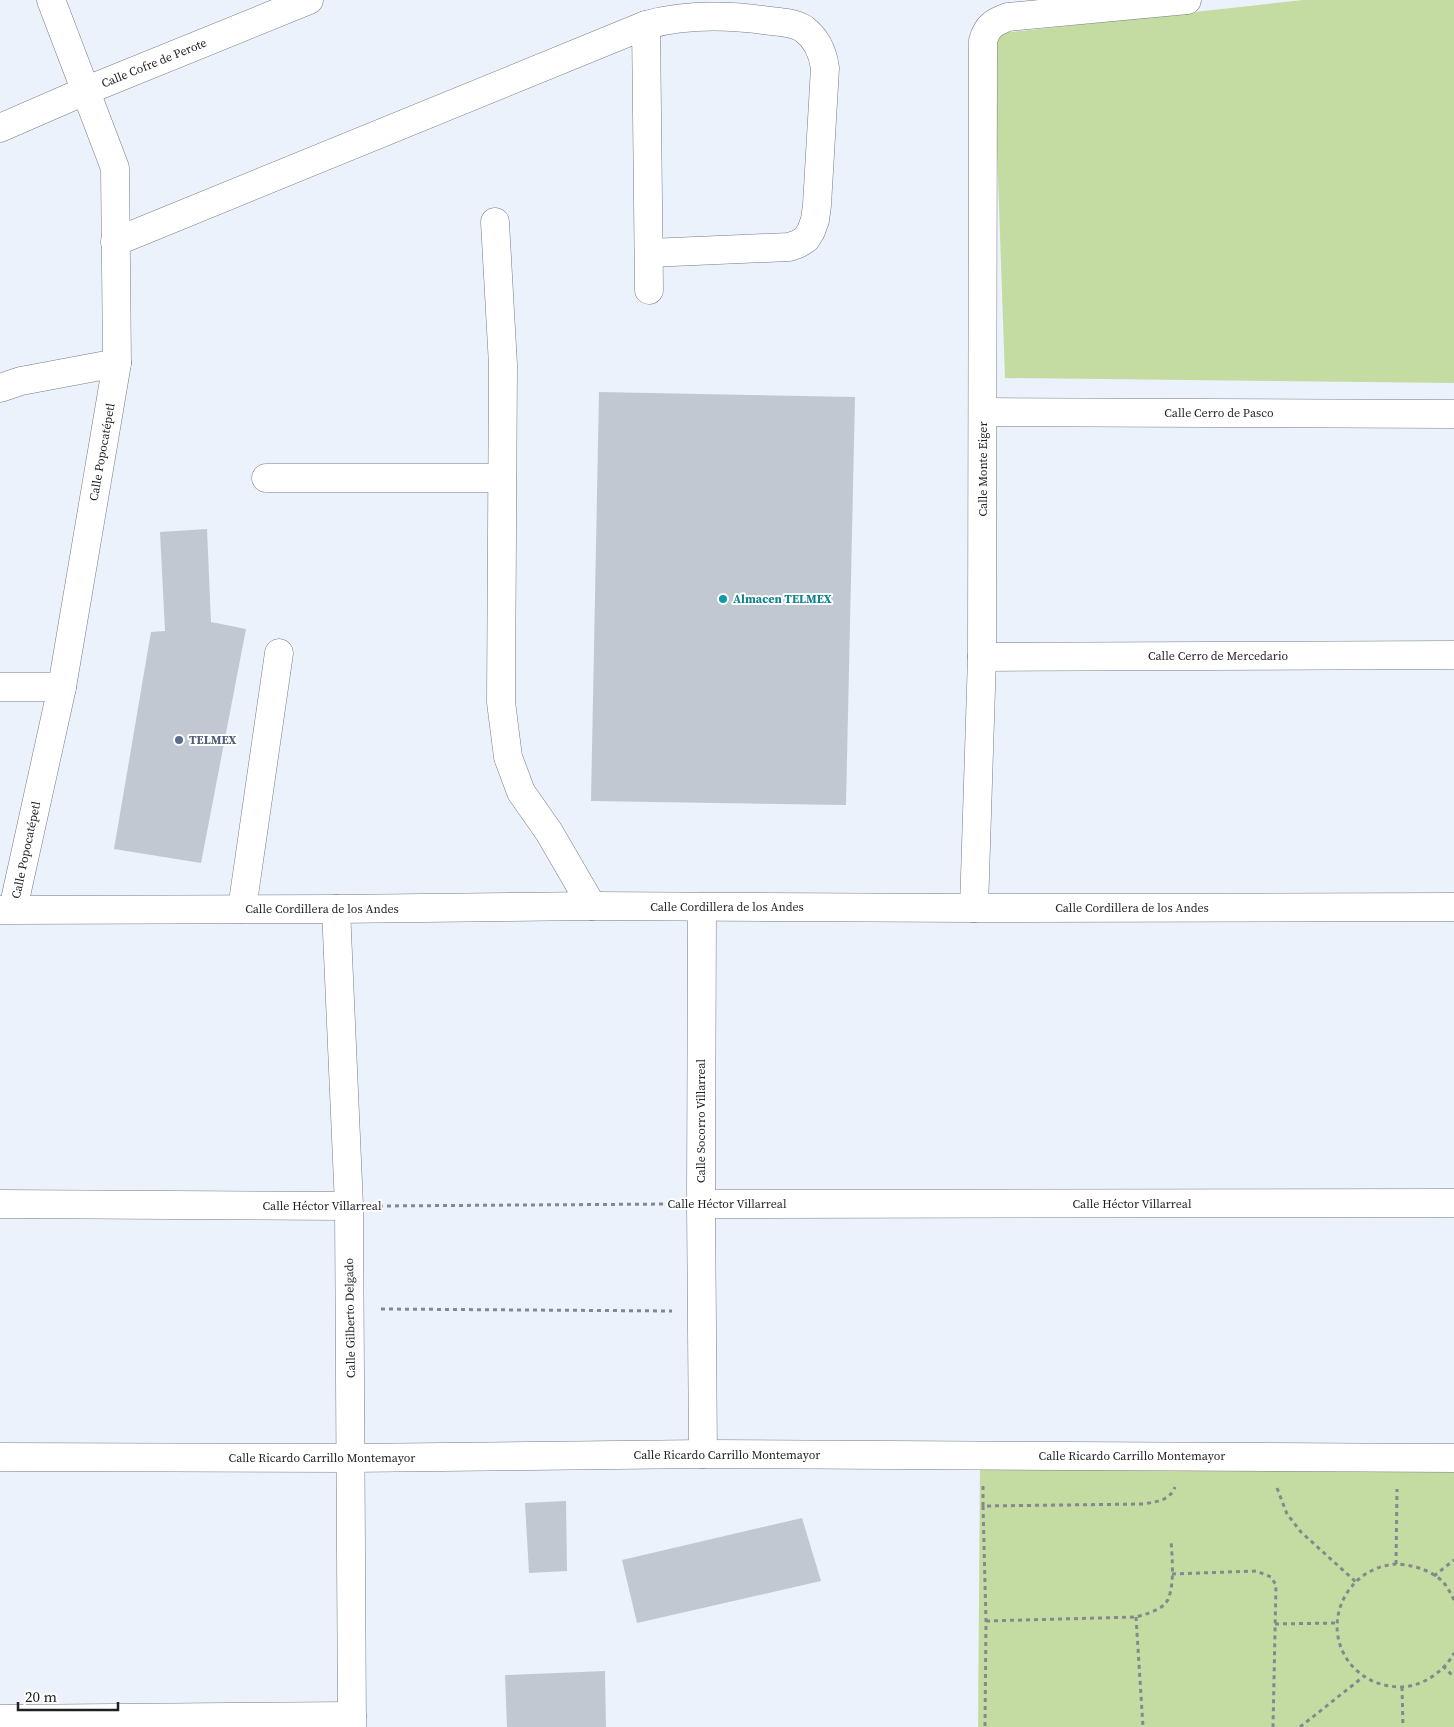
<svg xmlns="http://www.w3.org/2000/svg" width="1454" height="1727" viewBox="0 0 1454 1727" font-family="'Source Serif 4',serif">
	<style>
		.green { fill: #c4dca1 }
		.building { fill: #c2c8d2 }
		.lines { fill: none; stroke-linecap: round; stroke-linejoin: round }
		.minor-casing { stroke: #767c85; stroke-width: 29 }
		.path { stroke: #84898f; stroke-width: 3; stroke-dasharray: 4 4; stroke-linecap: butt }
		.minor { stroke: #fff; stroke-width: 28 }
		.culture-dot { fill: #0f9aa8; stroke: #fff; stroke-width: 2 }
		.service-dot { fill: #5c6f8a; stroke: #fff; stroke-width: 2 }
		.labels { text-anchor: middle; stroke-width: 4; stroke-linejoin: round; paint-order: stroke }
		.street-label { font-size: 12px; fill: #1e2124; stroke: #fff }
		.culture-label { font-size: 12px; font-weight: bold; fill: #0d838f; stroke: #fff; text-anchor: start }
		.service-label { font-size: 12px; font-weight: bold; fill: #4e5e75; stroke: #fff; text-anchor: start }
	</style>
	<rect width="100%" height="100%" fill="#ebf2fc"/>
	<g class="green">
		<polygon points="1303,0 1454,0 1454,383 1005,378 993,34"/>
		<polygon points="980,1466 1454,1470 1454,1727 978,1727"/>
	</g>
	<g class="building">
		<polygon points="599,392 855,397 846,805 591,801"/>
		<polygon points="207,529 211,622 246,629 201,863 114,849 151,632 165,631 160,532"/>
		<polygon points="566,1501 567,1571 529,1573 525,1503"/>
		<polygon points="802,1518 821,1581 637,1623 622,1560"/>
		<polygon points="605,1671 606,1727 507,1727 505,1675"/>
	</g>
	<g class="lines">
		<defs>
			<g id="minor">
				<path d="M646 25C686 14 730 15 771 21 782 22 795 23 804 29 817 39 823 53 825 68L817 205 815 220 811 231 806 239 798 244 789 247 649 253"/>
				<polyline points="0,128 85,91 309,0"/>
				<polyline points="495,222 503,365 501,702 508,757 521,792 549,832 592,906"/>
				<polyline points="115,242 646,25 649,290"/>
				<polyline points="0,388 21,381 117,363"/>
				<polyline points="984,412 1454,414"/>
				<polyline points="266,478 502,478"/>
				<polyline points="982,657 1454,655"/>
				<polyline points="0,687 62,687"/>
				<polyline points="702,907 701,1204 703,1454"/>
				<path d="M974 908 982 657 983 41C987 26 994 22 1008 17L1187 0"/>
				<polyline points="13,909 62,687 117,363 115,168 51,0"/>
				<polyline points="242,909 279,653"/>
				<polyline points="336,909 349,1206 352,1727"/>
				<polyline points="0,910 336,909 592,906 974,908 1454,907"/>
				<polyline points="0,1204 349,1206"/>
				<polyline points="701,1204 1454,1203"/>
				<polyline points="0,1457 351,1458 703,1454 1454,1458"/>
				<polyline points="0,1719 352,1716"/>
			</g>
		</defs>
		<use href="#minor" class="minor-casing"/>
		<g class="path">
			<polyline points="379,1206 670,1204"/>
			<polyline points="381,1309 672,1311"/>
			<path d="M983 1486V1506L1144 1504C1158 1501 1169 1501 1175 1487"/>
			<polyline points="1277,1488 1287,1514 1301,1532 1356,1582"/>
			<polyline points="983,1506 986,1621 985,1727"/>
			<polyline points="1396,1564 1397,1489"/>
			<polyline points="1172,1574 1256,1571 1271,1577 1276,1585 1273,1727"/>
			<polyline points="1434,1576 1454,1560"/>
			<path d="M1454 1600C1451 1594 1448 1588 1444 1583 1436 1574 1422 1568 1411 1566 1406 1565 1400 1564 1396 1564 1343 1568 1318 1630 1354 1668 1367 1681 1384 1687 1402 1687 1423 1686 1445 1671 1454 1653"/>
			<polyline points="1136,1617 1143,1727"/>
			<path d="M986 1621 1136 1617C1146 1614 1157 1611 1164 1605 1176 1594 1172 1556 1171 1540"/>
			<polyline points="1275,1624 1338,1623"/>
			<polyline points="1443,1666 1454,1677"/>
			<polyline points="1402,1687 1403,1727"/>
			<polyline points="1300,1727 1363,1677"/>
		</g>
		<use href="#minor" class="minor"/>
	</g>
	<circle class="culture-dot" cx="723" cy="599" r="5"/>
	<circle class="service-dot" cx="179" cy="740" r="5"/>
	<g class="labels">
		<g class="street-label">
			<text transform="translate(154 63) rotate(-22)" y="4">Calle Cofre de Perote</text>
			<text x="1219" y="417">Calle Cerro de Pasco</text>
			<text transform="translate(102 452) rotate(-80)" y="4">Calle Popocatépetl</text>
			<text transform="translate(983 469) rotate(-90)" y="4">Calle Monte Eiger</text>
			<text x="1218" y="660">Calle Cerro de Mercedario</text>
			<text transform="translate(26 850) rotate(-78)" y="4">Calle Popocatépetl</text>
			<text x="727" y="911">Calle Cordillera de los Andes</text>
			<text x="1132" y="912">Calle Cordillera de los Andes</text>
			<text x="322" y="913">Calle Cordillera de los Andes</text>
			<text transform="translate(701 1121) rotate(-90)" y="4">Calle Socorro Villarreal</text>
			<text x="727" y="1208">Calle Héctor Villarreal</text>
			<text x="1132" y="1208">Calle Héctor Villarreal</text>
			<text x="322" y="1210">Calle Héctor Villarreal</text>
			<text transform="translate(350 1318) rotate(-91)" y="4">Calle Gilberto Delgado</text>
			<text x="727" y="1459">Calle Ricardo Carrillo Montemayor</text>
			<text x="1132" y="1460">Calle Ricardo Carrillo Montemayor</text>
			<text x="322" y="1462">Calle Ricardo Carrillo Montemayor</text>
		</g>
		<g class="culture-label">
			<text x="733" y="603">Almacen TELMEX</text>
		</g>
		<g class="service-label">
			<text x="189" y="744">TELMEX</text>
		</g>
	</g>
	<path d="M18 1702v8h100v-8" fill="none" stroke="#1e2124" stroke-width="2.5"/>
	<text x="25" y="1702" font-size="15" fill="#1e2124" stroke="#ffffff" stroke-width="4" paint-order="stroke">20 m</text>
</svg>
